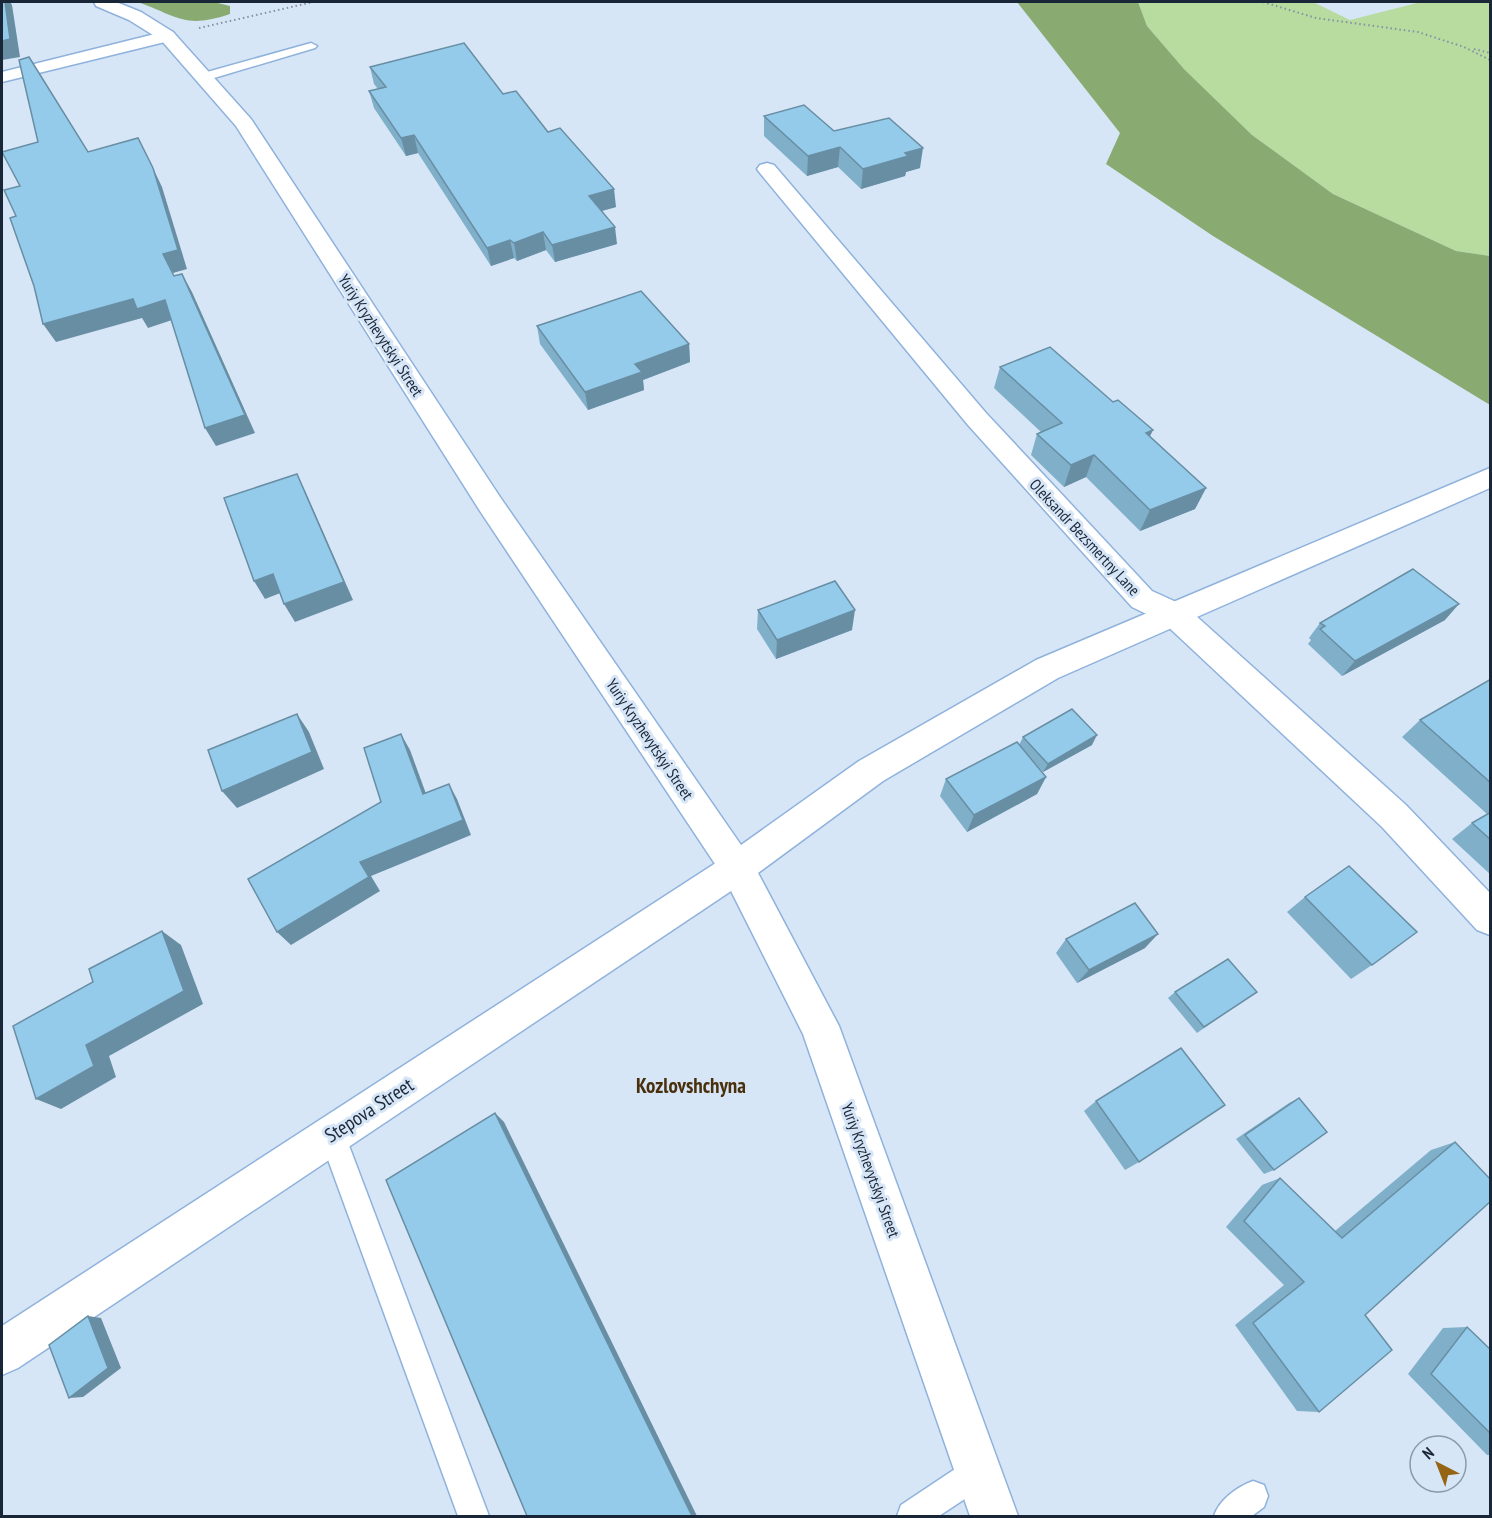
<svg xmlns="http://www.w3.org/2000/svg" width="1492" height="1518" viewBox="0 0 1492 1518" font-family="'PT Sans Narrow',sans-serif">
	<style>
		.green { fill: #b8db9f }
		.forest { fill: #89ab71 }
		.lines { fill: none; stroke-linecap: round; stroke-linejoin: round }
		.lane-casing { stroke: #8fb2dc; stroke-width: 3 }
		.street-casing { stroke: #8fb2dc; stroke-width: 3 }
		.secondary-casing { stroke: #8fb2dc; stroke-width: 3 }
		.path { stroke: #8492a3; stroke-width: 2; stroke-dasharray: 1.5 3; stroke-linecap: butt }
		.lane { fill: #fff; fill-rule: evenodd }
		.street { fill: #fff; fill-rule: evenodd }
		.secondary { fill: #fff; fill-rule: evenodd }
		.wall { fill: #7fafc9 }
		.shaded-wall { fill: #688ea4 }
		.building { fill: #94cbea; stroke: #688ea4; stroke-width: 1.5 }
		.labels { text-anchor: middle; stroke-width: 6; stroke-linejoin: round; paint-order: stroke }
		.street-label { font-size: 16px; fill: #192637; stroke: #d7e6f7 }
		.near-street-label { font-size: 20px; fill: #192637; stroke: #d7e6f7 }
		.near-neighbourhood-label { font-size: 21px; font-weight: bold; fill: #48300d; stroke: #d7e6f7 }
	</style>
	<rect width="100%" height="100%" fill="#d7e6f7"/>
	<polygon class="green" points="1138,2 1313,2 1350,20 1421,2 1490,2 1490,256 1456,251 1333,194 1252,135 1184,69 1147,26"/>
	<g class="forest">
		<path d="M138 2H214L230 6V14C185 29 179 17 138 2Z"/>
		<polygon points="1017,2 1138,2 1147,26 1184,69 1252,135 1333,194 1456,251 1490,256 1490,405 1213,236 1106,164 1120,133"/>
	</g>
	<g class="lines">
		<defs>
			<g id="lane">
				<polygon points="311,43 317,46 315,48 204,81 198,77 200,74"/>
				<polygon points="332,1122 341,1126 345,1135 489,1516 458,1516 319,1135 323,1126"/>
				<polygon points="978,1457 989,1461 993,1472 989,1483 939,1516 897,1516 901,1505 967,1461"/>
				<path d="M1253 1481 1264 1485 1268 1496 1264 1507 1252 1516H1214C1219 1500 1237 1487 1253 1481Z"/>
			</g>
			<g id="street">
				<polygon points="167,31 173,32 176,36 173,40 2,82 2,72"/>
				<polygon points="767,163 774,165 986,413 1152,591 1185,606 1406,805 1490,893 1490,935 1477,930 1382,827 1163,622 1132,607 968,425 760,173 757,169 760,165"/>
				<polygon points="737,852 749,857 755,868 749,879 18,1368 2,1375 2,1326 725,857"/>
			</g>
			<polygon id="secondary" points="94,2 116,2 141,12 173,32 251,119 500,497 741,845 859,761 1036,660 1490,468 1490,488 1058,678 883,781 758,873 839,1026 1018,1516 970,1516 803,1034 725,879 480,511 236,126 161,40 129,20 96,6"/>
		</defs>
		<use href="#lane" class="lane-casing"/>
		<use href="#street" class="street-casing"/>
		<use href="#secondary" class="secondary-casing"/>
		<g class="path">
			<polyline points="1263,2 1316,18 1418,32 1464,47 1490,60"/>
			<polyline points="199,28 313,2"/>
			<polyline points="1474,49 1490,53"/>
		</g>
		<use href="#lane" class="lane"/>
		<use href="#street" class="street"/>
		<use href="#secondary" class="secondary"/>
	</g>
	<g class="wall">
		<polygon points="370,67 503,94 548,132 616,207 601,211 617,244 555,262 546,250 517,261 514,258 491,266 418,153 406,156 374,108 369,91 378,89 374,84"/>
		<polygon points="764,116 834,131 920,168 906,172 905,176 861,189 838,167 807,176 764,136"/>
		<polygon points="537,326 689,344 690,362 643,380 644,390 588,410 540,344"/>
		<polygon points="1000,367 1150,436 1206,488 1195,509 1140,531 1086,477 1064,487 1031,455 1037,434 1041,432 994,388"/>
		<polygon points="758,610 852,630 776,659 757,629"/>
		<polygon points="1445,620 1342,676 1308,644 1311,640 1309,638 1320,623"/>
		<polygon points="1491,679 1491,875 1452,839 1472,823 1487,814 1402,737 1420,720"/>
		<polygon points="1023,737 1092,745 1043,772 1028,755 1046,777 1037,794 967,832 940,796 946,779 1019,745"/>
		<polygon points="1305,897 1372,965 1351,979 1287,912"/>
		<polygon points="1066,939 1145,948 1077,983 1056,953"/>
		<polygon points="1175,992 1248,998 1197,1033 1168,998"/>
		<polygon points="1299,1098 1274,1170 1264,1174 1236,1139 1289,1103"/>
		<polygon points="1096,1101 1139,1162 1125,1170 1084,1111"/>
		<polygon points="1455,1142 1365,1315 1319,1412 1297,1411 1235,1325 1284,1285 1226,1227 1262,1185 1280,1178 1335,1231 1431,1150"/>
		<polygon points="1467,1327 1491,1350 1491,1455 1487,1455 1408,1374 1443,1328"/>
	</g>
	<g class="shaded-wall">
		<polygon points="5,2 10,2 12,5 20,57 2,60 2,41"/>
		<polygon points="414,135 418,153 406,156 401,138"/>
		<polygon points="840,147 838,167 807,176 808,156"/>
		<polygon points="923,148 920,168 906,172 905,176 861,189 863,169 905,153"/>
		<polygon points="153,168 162,187 187,269 173,273 163,254"/>
		<polygon points="614,189 616,207 591,214 589,196"/>
		<polygon points="615,227 617,244 555,262 552,245"/>
		<polygon points="543,232 546,250 517,261 514,243"/>
		<polygon points="510,240 514,258 491,266 487,248"/>
		<polygon points="182,274 192,292 255,433 216,446 205,428"/>
		<polygon points="133,299 165,300 175,319 148,328 142,318 56,342 43,324"/>
		<polygon points="689,344 690,362 643,380 644,390 588,410 585,392 635,364"/>
		<polygon points="1153,430 1143,451 1146,433"/>
		<polygon points="1094,455 1086,477 1064,487 1071,465"/>
		<polygon points="297,474 306,493 353,600 295,622 284,604"/>
		<polygon points="1206,488 1195,509 1140,531 1150,510"/>
		<polygon points="273,574 283,592 265,599 254,581"/>
		<polygon points="1459,604 1445,620 1342,676 1355,661"/>
		<polygon points="855,610 852,630 776,659 777,640"/>
		<polygon points="297,714 309,732 324,769 237,808 222,791"/>
		<polygon points="401,734 410,750 432,810 423,794"/>
		<polygon points="1097,735 1092,745 1043,772 1048,764"/>
		<polygon points="1046,777 1037,794 967,832 974,815"/>
		<polygon points="449,784 457,799 471,835 371,876 380,891 291,945 277,932"/>
		<polygon points="162,931 181,945 203,1004 109,1056 116,1077 61,1109 36,1099"/>
		<polygon points="1158,934 1145,948 1077,983 1089,970"/>
		<polygon points="495,1113 504,1122 697,1516 692,1516"/>
		<polygon points="88,1316 101,1318 121,1368 83,1397 69,1398"/>
	</g>
	<g class="building">
		<polygon points="2,2 5,2 10,39 2,41"/>
		<polygon points="464,43 503,94 516,91 548,132 560,128 614,189 589,196 615,227 552,245 543,232 514,243 510,240 487,248 414,135 401,138 369,91 386,87 370,67"/>
		<polygon points="29,57 88,152 138,138 153,168 178,250 163,254 174,276 182,274 245,415 205,428 165,300 137,309 133,299 43,324 34,286 10,218 16,216 4,190 20,186 2,152 38,142 19,60"/>
		<polygon points="804,105 834,131 889,118 923,148 905,153 908,156 863,169 840,147 808,156 764,116"/>
		<polygon points="641,291 689,344 635,364 642,372 585,392 537,326"/>
		<polygon points="1050,347 1113,402 1118,400 1153,430 1146,433 1206,488 1150,510 1094,455 1071,465 1037,434 1062,423 1000,367"/>
		<polygon points="297,474 344,582 284,604 273,574 254,581 224,498"/>
		<polygon points="1413,569 1459,604 1355,661 1320,629 1325,626 1320,623"/>
		<polygon points="835,581 855,610 777,640 758,610"/>
		<polygon points="1491,679 1491,783 1420,720"/>
		<polygon points="1072,709 1097,735 1048,764 1023,737"/>
		<polygon points="297,714 312,752 222,791 208,750"/>
		<polygon points="401,734 423,794 449,784 463,820 360,862 369,877 277,932 248,879 381,802 364,748"/>
		<polygon points="1017,742 1046,777 974,815 946,779"/>
		<polygon points="1491,812 1491,840 1472,823"/>
		<polygon points="1349,866 1417,932 1372,965 1305,897"/>
		<polygon points="1135,903 1158,934 1089,970 1066,939"/>
		<polygon points="162,931 184,991 86,1045 94,1066 36,1099 13,1026 93,982 89,969"/>
		<polygon points="1228,959 1257,992 1204,1027 1175,992"/>
		<polygon points="1181,1048 1225,1105 1139,1162 1096,1101"/>
		<polygon points="1299,1098 1327,1132 1274,1170 1245,1135"/>
		<polygon points="495,1113 692,1516 527,1516 386,1180"/>
		<polygon points="1455,1142 1491,1180 1491,1201 1365,1315 1392,1350 1319,1412 1253,1323 1304,1282 1244,1221 1280,1178 1342,1238"/>
		<polygon points="88,1316 108,1368 69,1398 49,1345"/>
		<polygon points="1467,1327 1491,1350 1491,1434 1431,1374"/>
	</g>
	<g class="labels">
		<g class="street-label">
			<text transform="translate(381 335) rotate(57)" y="6">Yuriy Kryzhevytskyi Street</text>
			<text transform="translate(1085 537) rotate(47)" y="6">Oleksandr Bezsmertny Lane</text>
			<text transform="translate(650 739) rotate(56)" y="6">Yuriy Kryzhevytskyi Street</text>
			<text transform="translate(871 1170) rotate(70)" y="6">Yuriy Kryzhevytskyi Street</text>
		</g>
		<g class="near-street-label">
			<text transform="translate(369 1110) rotate(-33)" y="7">Stepova Street</text>
		</g>
		<g class="near-neighbourhood-label">
			<text x="691" y="1093">Kozlovshchyna</text>
		</g>
	</g>
	<rect width="1492" height="1518" fill="none" stroke="#192637" stroke-width="6"/>
	<g transform="translate(1438 1464) rotate(318)"><circle r="28" fill="#d7e6f7" stroke="#8b99aa" stroke-width="1.5"/>
	<path d="M0-4.5L10 22L0 15L-10 22Z" fill="#956414"/>
	<text y="-9" font-size="16" font-weight="bold" text-anchor="middle" fill="#192637">N</text>
	</g>
</svg>
